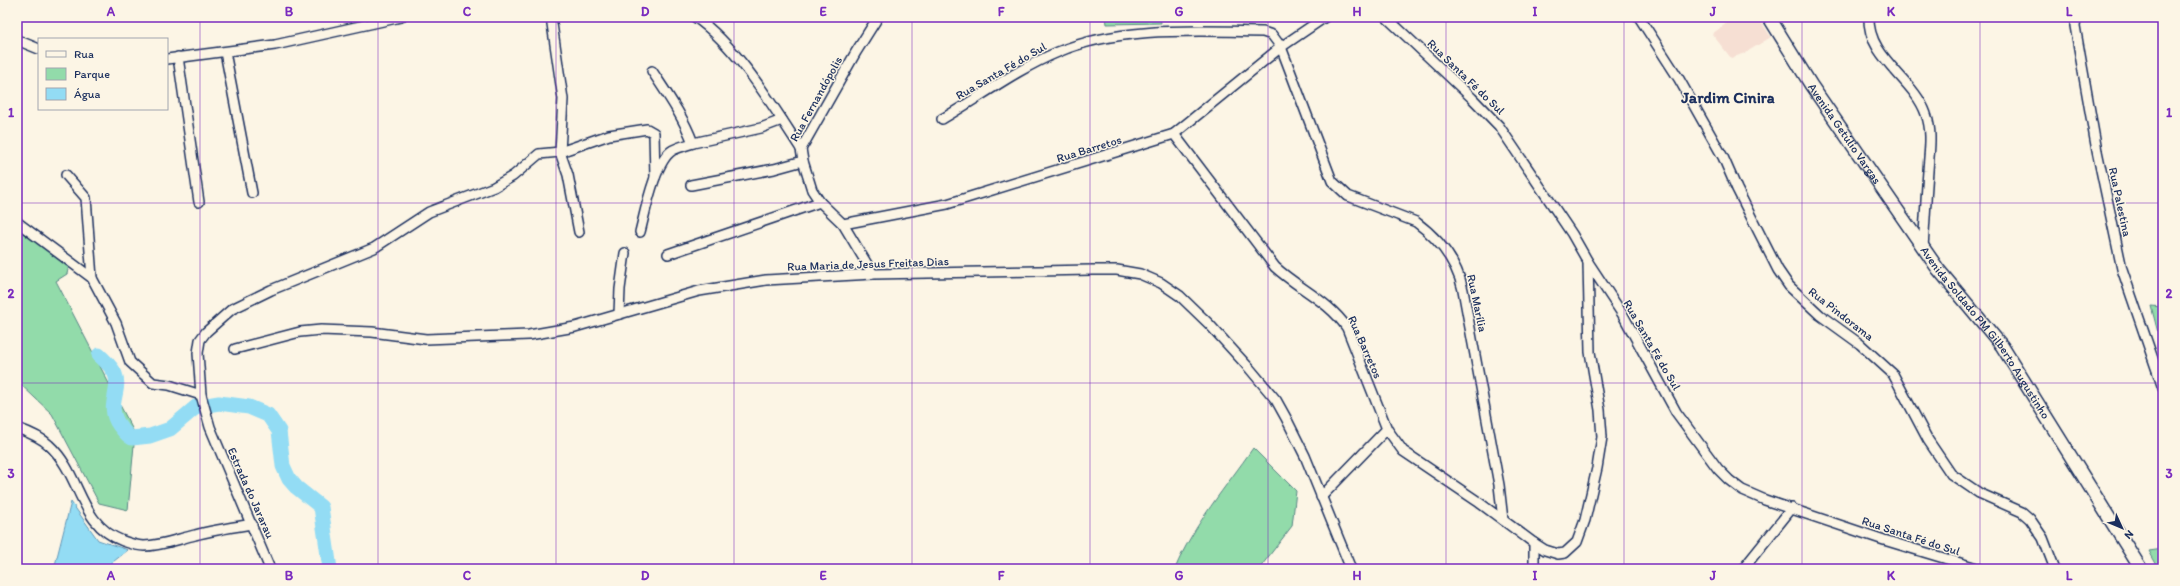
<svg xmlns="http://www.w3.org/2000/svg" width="2180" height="586" viewBox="0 0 2180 586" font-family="Itim,sans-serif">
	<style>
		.built { fill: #f6dfd3 }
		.green { fill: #92dbaa; stroke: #568584 }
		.water { fill: #93dcf4; stroke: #6397b8 }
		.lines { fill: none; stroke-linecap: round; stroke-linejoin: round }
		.river { stroke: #93dcf4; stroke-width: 15 }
		.minor-casing { stroke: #1b2f5e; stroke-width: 12 }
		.tertiary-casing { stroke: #1b2f5e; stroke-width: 15 }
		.minor { stroke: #fcf5e5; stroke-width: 9 }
		.tertiary { stroke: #fcf5e5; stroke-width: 12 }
		.grid { fill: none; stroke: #7b2cbf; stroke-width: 1; stroke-opacity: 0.55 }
		.labels { text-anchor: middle; stroke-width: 3; stroke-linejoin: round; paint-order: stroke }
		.street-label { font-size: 12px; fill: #1b2f5e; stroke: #fcf5e5 }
		.district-label { font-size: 16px; font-weight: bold; fill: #1b2f5e; stroke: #fcf5e5 }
		.neatline { fill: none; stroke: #7b2cbf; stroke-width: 1.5 }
		.grid-label { font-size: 13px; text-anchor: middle; font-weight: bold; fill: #7b2cbf }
	</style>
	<rect width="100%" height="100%" fill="#fcf5e5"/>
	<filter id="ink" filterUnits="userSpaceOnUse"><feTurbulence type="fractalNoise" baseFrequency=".025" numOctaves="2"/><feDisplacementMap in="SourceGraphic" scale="8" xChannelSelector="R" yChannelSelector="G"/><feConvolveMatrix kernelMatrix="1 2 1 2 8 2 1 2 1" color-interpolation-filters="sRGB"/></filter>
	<g filter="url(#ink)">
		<polygon class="built" points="1735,17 1758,17 1771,37 1745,53 1731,58 1712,34"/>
		<g class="green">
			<polygon points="1106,17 1160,17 1161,23 1107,24"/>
			<polygon points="17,222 70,261 67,274 56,281 135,434 128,510 99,503 52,414 17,381"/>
			<polygon points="2151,306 2163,307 2163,349 2162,348"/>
			<path d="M1253 448 1296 491 1292 526 1259 569H1175C1193 525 1226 487 1253 448Z"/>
			<polygon points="2163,549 2163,569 2159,569 2149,551"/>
		</g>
		<polygon class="water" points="71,502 98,540 128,550 104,569 54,569"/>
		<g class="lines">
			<path class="river" d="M99 355C105 361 112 367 115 374 122 391 105 406 119 425 123 430 126 435 132 438L150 436 170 429 196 407 219 403 249 407 268 415 279 431 283 466 289 479 296 487 321 507 330 569"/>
			<defs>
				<g id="minor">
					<polyline points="551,17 563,99 560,152 568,175 579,232"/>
					<path d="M695 17C737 46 773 106 801 149"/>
					<polyline points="1386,17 1472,98 1499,126 1572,234 1588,262 1623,315 1676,412 1718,469 1729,480 1742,490 1765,500 1884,540 1980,569"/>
					<polyline points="1639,17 1679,79 1723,157 1737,189 1778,270 1789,286 1820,315 1860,344 1893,374 1928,440 1951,474 1979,493 2022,512 2030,519 2043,538 2055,569"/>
					<path d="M1869 17C1867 57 1914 79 1926 114 1933 133 1929 152 1928 171 1926 197 1925 222 1923 247"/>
					<polyline points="2076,17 2075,26 2097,151 2122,269 2163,388"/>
					<polyline points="17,40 39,49"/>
					<polyline points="225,52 252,193"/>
					<polyline points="178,57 199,202"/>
					<polyline points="167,59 275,45 401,17"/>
					<path d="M942 119C980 97 1017 69 1058 52 1119 26 1197 31 1263 32L1272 35 1281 47 1332 181 1348 196 1416 222C1439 239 1457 262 1463 290L1499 485 1503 520"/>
					<path d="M1174 134 1275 267C1299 289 1329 301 1347 328L1387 429 1403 451 1477 501 1534 543 1545 550 1558 554 1565 553 1577 542 1585 520 1597 468 1602 437 1600 410 1590 352 1588 262"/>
					<polyline points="693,143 761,128 782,120"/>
					<polyline points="66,175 86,198 92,278 116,323 130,362 153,383 169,385 201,395"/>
					<polyline points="691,185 774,169 803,161"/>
					<polyline points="17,222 92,278"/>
					<polyline points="843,224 947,204 1174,134 1281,47 1325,17"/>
					<path d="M640 232C645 213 655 160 673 150 679 147 687 145 693 143 683 116 667 94 652 71"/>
					<polyline points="668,254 820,202"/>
					<polyline points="873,274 843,224 820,202 812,190 803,161 801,149 856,52 878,17"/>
					<polyline points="619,314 620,289 625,253"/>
					<polyline points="235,349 300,332 321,330 372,332 426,339 529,335 575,327 699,291 766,280 873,274 1092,270 1117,270 1140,274 1161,283 1180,296 1209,324 1250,369 1276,400 1286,418 1305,456 1351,569"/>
					<path d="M17 428C28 432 41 437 49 445 82 475 78 524 123 541 129 543 137 546 144 546 161 546 178 539 195 535 213 530 233 527 252 524"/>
					<polyline points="1321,497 1387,429"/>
					<polyline points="1534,543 1534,569"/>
					<polyline points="270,569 210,427 201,395 198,353 200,340 206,332 232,309 271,290 374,248 429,212 494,187 513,176 539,154 560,152 609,135 647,129 654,133 655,177"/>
					<polyline points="1743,569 1792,508"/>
				</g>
				<g id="tertiary">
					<path id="s1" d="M1769 17 1811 85 1938 269 2002 346 2141 569"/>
				</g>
			</defs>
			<use href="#minor" class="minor-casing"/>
			<use href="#tertiary" class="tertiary-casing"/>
			<use href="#minor" class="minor"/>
			<use href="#tertiary" class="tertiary"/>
		</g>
	</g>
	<path class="grid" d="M200 17V569M378 17V569M556 17V569M734 17V569M912 17V569M1090 17V569M1268 17V569M1446 17V569M1624 17V569M1802 17V569M1980 17V569M17 203H2163M17 383H2163"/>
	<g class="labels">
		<g class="street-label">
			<text transform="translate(1001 71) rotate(-30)" y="4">Rua Santa Fé do Sul</text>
			<text transform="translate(1466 77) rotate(44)" y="4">Rua Santa Fé do Sul</text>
			<text transform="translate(816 99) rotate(-61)" y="4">Rua Fernandópolis</text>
			<text dy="4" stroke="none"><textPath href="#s1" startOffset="139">Avenida Getúlio Vargas</textPath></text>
			<text transform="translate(1089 149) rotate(-17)" y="4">Rua Barretos</text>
			<text transform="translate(2120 202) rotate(78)" y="4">Rua Palestina</text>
			<text transform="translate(868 264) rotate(-2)" y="4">Rua Maria de Jesus Freitas Dias</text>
			<text transform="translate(1477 303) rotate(78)" y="4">Rua Marília</text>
			<text transform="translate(1841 314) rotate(38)" y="4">Rua Pindorama</text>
			<text dy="4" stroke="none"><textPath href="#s1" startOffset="383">Avenida Soldado PM Gilberto Augustinho</textPath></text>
			<text transform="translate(1652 345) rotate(60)" y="4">Rua Santa Fé do Sul</text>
			<text transform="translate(1365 347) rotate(66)" y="4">Rua Barretos</text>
			<text transform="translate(251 493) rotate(66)" y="4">Estrada do Jararau</text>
			<text transform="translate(1911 536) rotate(18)" y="4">Rua Santa Fé do Sul</text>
		</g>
		<g class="district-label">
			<text x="1728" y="103">Jardim Cinira</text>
		</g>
	</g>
	<rect width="2180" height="586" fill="none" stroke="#fcf5e5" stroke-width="44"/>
	<rect x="38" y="38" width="130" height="72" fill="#fcf5e5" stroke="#a2a6af"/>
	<rect x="46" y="51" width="20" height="6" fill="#fcf5e5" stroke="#a2a6af"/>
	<text x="74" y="58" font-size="12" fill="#1b2f5e">Rua</text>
	<rect x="46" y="68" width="20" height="12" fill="#92dbaa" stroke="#a2a6af"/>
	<text x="74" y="78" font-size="12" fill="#1b2f5e">Parque</text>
	<rect x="46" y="88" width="20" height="12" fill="#93dcf4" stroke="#a2a6af"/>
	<text x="74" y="98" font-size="12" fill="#1b2f5e">Água</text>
	<g transform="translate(2122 528) rotate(134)" stroke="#fcf5e5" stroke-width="3" paint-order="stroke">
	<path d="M0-3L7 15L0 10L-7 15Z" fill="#1b2f5e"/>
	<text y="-6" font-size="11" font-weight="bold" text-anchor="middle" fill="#1b2f5e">N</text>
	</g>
	<rect x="22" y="22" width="2136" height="542" class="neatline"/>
	<g class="grid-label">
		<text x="111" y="16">A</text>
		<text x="289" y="16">B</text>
		<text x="467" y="16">C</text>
		<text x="645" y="16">D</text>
		<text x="823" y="16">E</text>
		<text x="1001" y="16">F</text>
		<text x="1179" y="16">G</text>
		<text x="1357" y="16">H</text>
		<text x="1535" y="16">I</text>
		<text x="1713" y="16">J</text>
		<text x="1891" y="16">K</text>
		<text x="2069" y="16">L</text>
		<text x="11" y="117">1</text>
		<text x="2169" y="117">1</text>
		<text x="11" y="298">2</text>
		<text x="2169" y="298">2</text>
		<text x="11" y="478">3</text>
		<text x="2169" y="478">3</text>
		<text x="111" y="580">A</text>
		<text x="289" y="580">B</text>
		<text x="467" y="580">C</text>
		<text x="645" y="580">D</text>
		<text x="823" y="580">E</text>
		<text x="1001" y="580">F</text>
		<text x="1179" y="580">G</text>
		<text x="1357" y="580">H</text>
		<text x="1535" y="580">I</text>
		<text x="1713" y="580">J</text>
		<text x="1891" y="580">K</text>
		<text x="2069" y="580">L</text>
	</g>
</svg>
